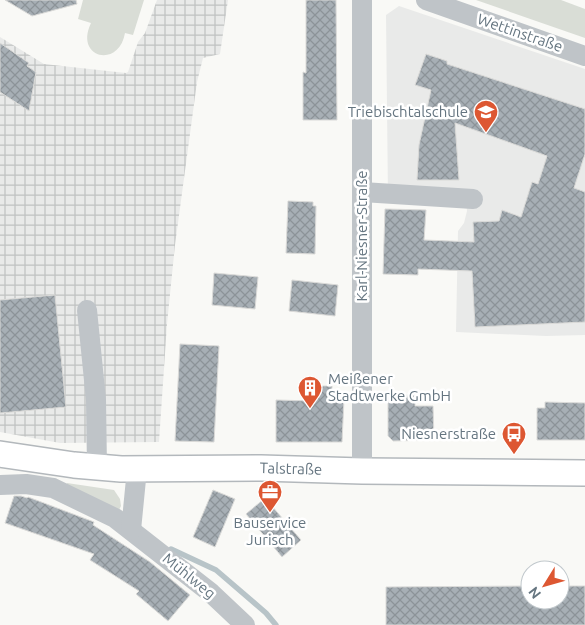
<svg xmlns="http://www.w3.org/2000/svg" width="585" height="625" viewBox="0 0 585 625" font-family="Ubuntu,sans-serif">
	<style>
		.built { fill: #e9eae9 }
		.industrial { fill: url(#industrial-grid) }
		.grass { fill: #d9ddd6 }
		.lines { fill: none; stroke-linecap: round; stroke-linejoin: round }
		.stream { stroke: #b8c4c8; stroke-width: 5.5 }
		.building { fill: url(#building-cross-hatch); stroke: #dadad8 }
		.major-casing { stroke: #b3b8bc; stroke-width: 28 }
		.minor { stroke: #bfc4c8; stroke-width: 20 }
		.major { stroke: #fff; stroke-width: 25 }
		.labels { text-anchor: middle; stroke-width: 5; stroke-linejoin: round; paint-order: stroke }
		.street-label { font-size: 15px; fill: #657580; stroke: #fff }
		.poi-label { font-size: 15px; fill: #657580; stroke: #fff; text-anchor: end }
	</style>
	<defs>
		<pattern id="industrial-grid" width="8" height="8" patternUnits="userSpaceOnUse" patternTransform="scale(1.25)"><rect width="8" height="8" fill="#e9eae9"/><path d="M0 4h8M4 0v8" fill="none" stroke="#c0c2c2"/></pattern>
		<pattern id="building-cross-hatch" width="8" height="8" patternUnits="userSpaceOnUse" patternTransform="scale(1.25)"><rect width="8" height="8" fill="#a7afb5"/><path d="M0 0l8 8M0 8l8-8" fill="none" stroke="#8c9398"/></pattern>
	</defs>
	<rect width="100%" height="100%" fill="#f9f9f6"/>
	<polygon class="built" points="399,6 585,69 585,335 546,336 456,332 458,231 464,223 467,211 466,201 388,199 386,15"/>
	<polygon class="industrial" points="157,0 228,0 220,54 203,58 197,82 175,245 167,324 159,442 60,443 0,432 0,37 44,64 126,73 128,72 138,42 145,33"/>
	<g class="grass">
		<path d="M83 0H144L133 35 125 33C119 69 74 58 91 23L78 19Z"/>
		<polygon points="476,0 561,0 585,9 585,38"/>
		<polygon points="67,483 114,490 120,499 121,506 118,512 66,485"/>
	</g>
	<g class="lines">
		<polyline class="stream" points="171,549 216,570 266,613 276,625"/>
	</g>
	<g class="building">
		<polygon points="5,0 76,0 77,4 32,16"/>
		<polygon points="306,0 336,0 337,120 303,120 303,72 306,73"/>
		<polygon points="0,43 29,63 27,66 36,72 29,111 0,92"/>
		<polygon points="426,54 447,61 447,64 585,109 585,154 574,188 585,192 585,322 475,327 472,271 418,269 418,275 383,274 385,209 426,210 424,240 474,242 473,222 499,221 502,210 521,217 532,182 538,184 547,156 455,123 459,180 417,180 419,145 431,90 415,85"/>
		<polygon points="288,201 313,202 313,206 316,206 315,254 286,253"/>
		<polygon points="214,273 258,277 255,309 212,305"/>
		<polygon points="292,280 338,285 335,316 289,311"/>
		<polygon points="55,295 66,407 0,413 0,300"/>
		<polygon points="180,344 219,346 214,442 175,441"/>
		<polygon points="312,386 332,386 332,392 342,392 341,399 344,399 342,442 276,442 276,400 312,401"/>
		<polygon points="388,395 415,395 415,406 433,406 434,440 393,441 388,436"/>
		<polygon points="545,402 585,403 585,440 537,440 537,408 545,408"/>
		<polygon points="213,490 235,499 215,547 193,537"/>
		<polygon points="14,496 21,496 27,498 28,497 94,522 93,525 150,562 190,595 168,621 136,594 139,591 90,560 94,554 5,523"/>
		<polygon points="265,498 301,540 282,557 246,514"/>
		<polygon points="530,586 530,600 560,600 560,586 585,586 585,625 386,625 386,587"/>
	</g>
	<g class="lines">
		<defs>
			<g id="major">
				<path id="s1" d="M0 454 74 465 121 469 261 468 362 471 585 473"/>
			</g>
		</defs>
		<use href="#major" class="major-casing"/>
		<g class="minor">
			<polyline points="426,0 585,56"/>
			<polyline points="362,192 473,199"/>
			<polyline points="87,310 96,400 97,468"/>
			<polyline points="362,471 362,0"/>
			<polyline points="0,485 26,484 53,488 115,518 211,593 245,625"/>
			<polyline points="131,530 137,469"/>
		</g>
		<use href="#major" class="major"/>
	</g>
	<defs>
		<symbol id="school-pin" viewBox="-11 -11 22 30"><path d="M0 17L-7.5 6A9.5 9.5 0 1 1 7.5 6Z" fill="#dd5732" stroke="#fff"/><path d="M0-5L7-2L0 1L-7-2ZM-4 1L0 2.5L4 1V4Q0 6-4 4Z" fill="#fff"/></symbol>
		<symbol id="building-pin" viewBox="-11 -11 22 30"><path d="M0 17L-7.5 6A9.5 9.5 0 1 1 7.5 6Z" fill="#dd5732" stroke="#fff"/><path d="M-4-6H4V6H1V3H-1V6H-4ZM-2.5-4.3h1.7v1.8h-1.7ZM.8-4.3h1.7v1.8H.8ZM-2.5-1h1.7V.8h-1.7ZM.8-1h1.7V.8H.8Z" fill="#fff"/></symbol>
		<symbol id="bus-pin" viewBox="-11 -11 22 30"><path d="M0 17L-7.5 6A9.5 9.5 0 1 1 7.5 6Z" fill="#dd5732" stroke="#fff"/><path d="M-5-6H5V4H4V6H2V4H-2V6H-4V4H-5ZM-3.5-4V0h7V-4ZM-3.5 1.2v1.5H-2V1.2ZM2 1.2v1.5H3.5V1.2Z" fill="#fff"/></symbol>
		<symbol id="office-pin" viewBox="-11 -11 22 30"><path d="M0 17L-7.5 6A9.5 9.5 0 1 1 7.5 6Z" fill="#dd5732" stroke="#fff"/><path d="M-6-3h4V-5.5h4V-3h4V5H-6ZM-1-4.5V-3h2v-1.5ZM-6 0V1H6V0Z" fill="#fff"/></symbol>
	</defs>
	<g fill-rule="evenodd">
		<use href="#school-pin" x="472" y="98" width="28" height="38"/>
		<use href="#building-pin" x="296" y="374" width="28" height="38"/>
		<use href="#bus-pin" x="500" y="420" width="28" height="38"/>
		<use href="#office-pin" x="256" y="478" width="28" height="38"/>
	</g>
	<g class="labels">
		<g class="street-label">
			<text transform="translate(520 33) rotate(19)" y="5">Wettinstraße</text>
			<text transform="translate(362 236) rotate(-90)" y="5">Karl-Niesner-Straße</text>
			<text dy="5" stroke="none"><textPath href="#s1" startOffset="292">Talstraße</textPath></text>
			<text transform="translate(189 576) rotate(39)" y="5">Mühlweg</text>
		</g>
		<g class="poi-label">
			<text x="468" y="117">Triebischtalschule</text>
			<text x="328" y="384" text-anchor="start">Meißener<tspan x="328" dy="17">Stadtwerke GmbH</tspan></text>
			<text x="496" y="439">Niesnerstraße</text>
			<text x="270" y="528" text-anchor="middle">Bauservice<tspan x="270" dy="17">Jurisch</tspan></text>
		</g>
	</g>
	<g transform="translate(545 585) rotate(233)"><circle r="24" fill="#ffffff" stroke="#c1c8cc"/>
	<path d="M0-4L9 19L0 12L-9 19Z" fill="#dd5732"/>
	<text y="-8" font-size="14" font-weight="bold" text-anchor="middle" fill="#657580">N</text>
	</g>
</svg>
